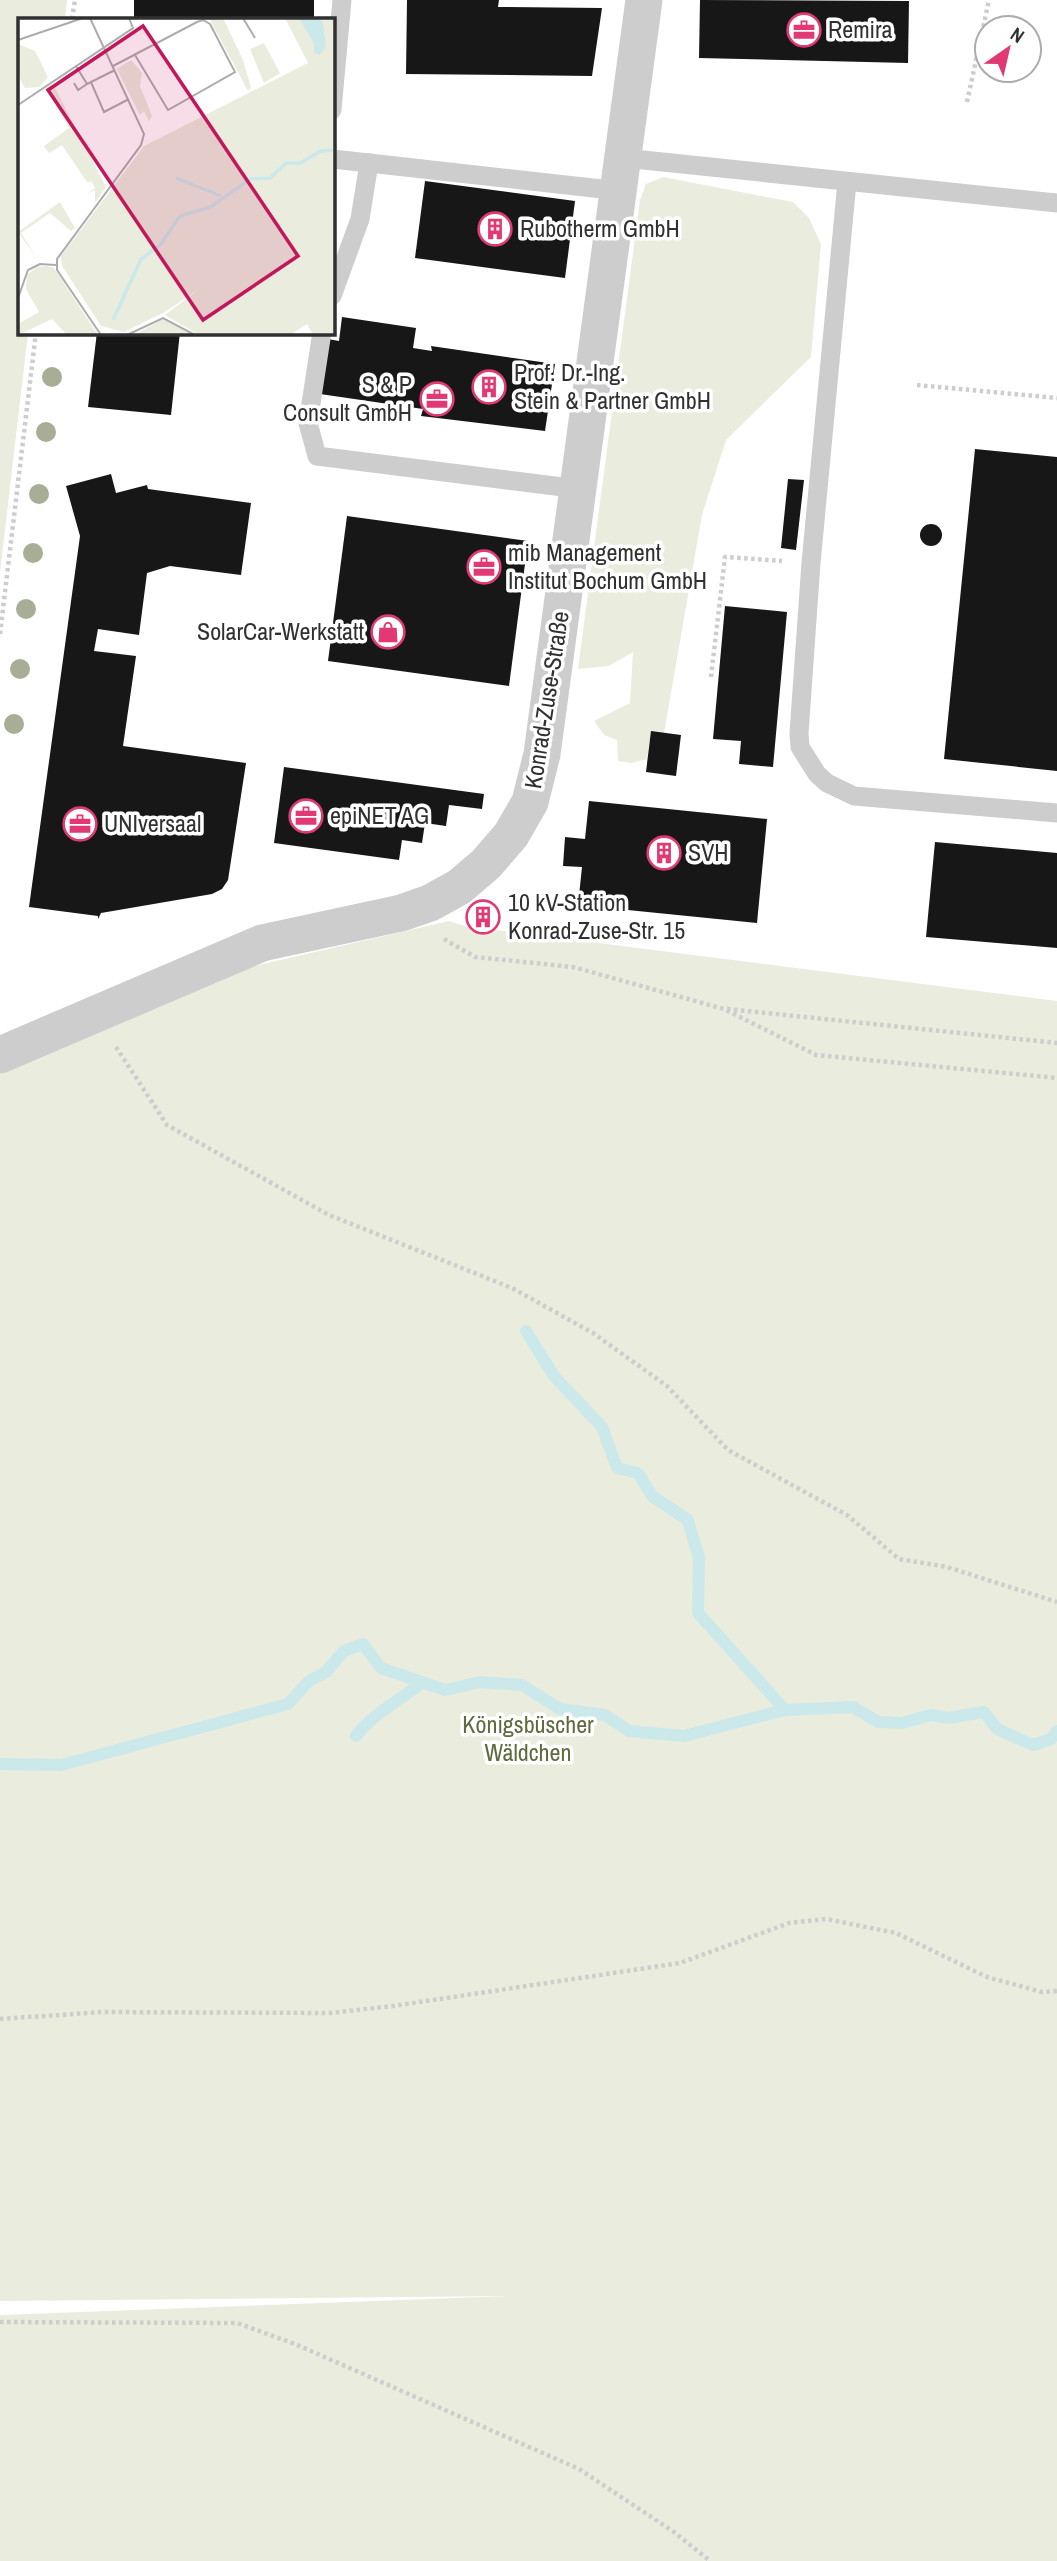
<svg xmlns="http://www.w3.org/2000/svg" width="1057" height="2561" viewBox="0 0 1057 2561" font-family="'Archivo Narrow',sans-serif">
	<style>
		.green { fill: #eaecde }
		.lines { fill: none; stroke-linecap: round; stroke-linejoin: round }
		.stream { stroke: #cbe8eb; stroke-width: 12 }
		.building { fill: #171717 }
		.path { stroke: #cdcdcd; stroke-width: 4.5; stroke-dasharray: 3.5 3.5; stroke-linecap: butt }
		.service { stroke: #cdcdcd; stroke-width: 19 }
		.minor { stroke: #cdcdcd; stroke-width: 37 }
		.tree { fill: #a7ae95 }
		.labels { text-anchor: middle; stroke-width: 7; stroke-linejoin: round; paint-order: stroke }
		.poi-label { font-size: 24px; fill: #303030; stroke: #fff; text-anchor: start }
		.street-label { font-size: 24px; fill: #303030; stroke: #fff }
		.park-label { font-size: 24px; fill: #5f6b3e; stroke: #fff }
		.inset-river { fill: none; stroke: #cbe8eb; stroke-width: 3.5 }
		.inset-road { fill: none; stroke: #acacac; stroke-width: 2 }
		.view { fill: #c2185b; fill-opacity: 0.15; stroke: #c2185b; stroke-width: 3.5 }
		.inset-edge { fill: none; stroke: #303030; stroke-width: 3.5 }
	</style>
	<rect width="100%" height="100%" fill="#fff"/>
	<g class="green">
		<polygon points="0,0 67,0 65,19 19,19 19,332 28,333 0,573"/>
		<polygon points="663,177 793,202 809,218 821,244 811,357 726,440 702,515 664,733 651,732 647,759 631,763 618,761 617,740 604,735 594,721 630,703 633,652 609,666 578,669 640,200 646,184"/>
		<polygon points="449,921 465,926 1057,1001 1057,2561 0,2561 0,2315 509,2296 0,2301 0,1070 254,966"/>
	</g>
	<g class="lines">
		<g class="stream">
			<polyline points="526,1331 554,1376 602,1427 617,1468 638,1473 652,1496 688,1520 699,1558 698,1613 785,1710"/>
			<path d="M356 1736C372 1714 400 1701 421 1683"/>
			<polyline points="0,1764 61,1765 288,1704 309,1681 326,1672 344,1651 363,1644 381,1668 445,1690 480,1682 522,1685 560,1709 605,1715 629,1731 684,1736 785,1710 853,1707 878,1722 902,1723 931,1715 948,1718 984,1712 997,1729 1033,1745 1051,1739 1057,1731"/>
		</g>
	</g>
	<g class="building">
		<rect x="134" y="0" width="180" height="19"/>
		<polygon points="407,0 499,0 498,7 602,8 592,76 406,74"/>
		<polygon points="700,0 909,1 908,63 699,58"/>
		<polygon points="425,181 575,201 565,278 415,258"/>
		<polygon points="342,317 416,328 413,348 432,351 431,346 555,364 545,431 421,416 423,409 320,394 328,339 339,341"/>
		<polygon points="97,332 180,332 171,415 88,407"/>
		<polygon points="975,449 1057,457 1057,771 944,759"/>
		<polygon points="111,474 116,493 147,485 148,489 251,503 241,575 170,566 147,573 139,635 98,629 94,651 136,656 123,746 246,763 228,880 222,889 212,894 101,913 98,919 98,916 29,907 80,536 66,486"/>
		<polygon points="788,479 804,480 796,550 781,548"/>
		<polygon points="347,516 528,541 509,686 328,661"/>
		<circle cx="931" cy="535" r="11"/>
		<polygon points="725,606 787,612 773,767 739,764 741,741 713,739"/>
		<polygon points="651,731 681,735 676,776 646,772"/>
		<polygon points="284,767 484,794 482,809 449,805 446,826 425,823 422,843 402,840 399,860 274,843"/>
		<polygon points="589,801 767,819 757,923 578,905 582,867 563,866 565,837 585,839"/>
		<polygon points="935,842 1057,853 1057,948 926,937"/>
		<polygon points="488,909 493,916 478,926 474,919"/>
	</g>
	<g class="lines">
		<g class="path">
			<polyline points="72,19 75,0"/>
			<polyline points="967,102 989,0"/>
			<polyline points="917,385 1057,398"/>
			<polyline points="0,634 36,332"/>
			<polyline points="711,677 725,557 782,561"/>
			<polyline points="444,939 475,957 573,967 724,1009 816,1055 1057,1078"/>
			<polyline points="727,1009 1057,1043"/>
			<polyline points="116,1047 167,1125 329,1215 512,1288 593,1333 667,1386 728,1450 847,1515 899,1559 947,1567 1057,1602"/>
			<polyline points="0,2019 103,2012 330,2013 393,2006 680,1963 789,1923 826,1919 896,1933 987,1977 1042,1992 1057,1991"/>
			<polyline points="0,2322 237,2323 295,2344 579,2469 674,2532 710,2561"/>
		</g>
		<g class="service">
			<polyline points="332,110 342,0"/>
			<polyline points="624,158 1057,203"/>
			<polyline points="332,159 369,163 360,219 332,296"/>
			<polyline points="369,163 620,191"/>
			<polyline points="847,182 811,563 799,733 800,747 817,774 827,783 854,796 1057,813"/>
			<polyline points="322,332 308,423 317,456 579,489"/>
		</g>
		<polyline class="minor" points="0,1055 262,943 401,913 430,903 459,887 486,864 511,835 530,802 542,754 644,0"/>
	</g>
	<g class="tree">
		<circle cx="52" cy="377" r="10"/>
		<circle cx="46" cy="432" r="10"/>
		<circle cx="39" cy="494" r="10"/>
		<circle cx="33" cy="553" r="10"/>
		<circle cx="26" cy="609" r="10"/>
		<circle cx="20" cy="669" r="10"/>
		<circle cx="14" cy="724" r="10"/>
	</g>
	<defs>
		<symbol id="office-ring" viewBox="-11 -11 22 22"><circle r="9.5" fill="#fff" stroke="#e03974" stroke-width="1.5"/><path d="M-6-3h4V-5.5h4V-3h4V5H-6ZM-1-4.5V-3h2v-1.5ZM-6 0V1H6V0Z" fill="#e03974"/></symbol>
		<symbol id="building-ring" viewBox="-11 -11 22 22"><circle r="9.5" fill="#fff" stroke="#e03974" stroke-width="1.5"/><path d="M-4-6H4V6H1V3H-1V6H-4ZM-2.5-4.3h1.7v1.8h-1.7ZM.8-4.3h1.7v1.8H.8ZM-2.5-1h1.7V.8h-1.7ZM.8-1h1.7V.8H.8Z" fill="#e03974"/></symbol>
		<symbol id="shop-ring" viewBox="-11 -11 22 22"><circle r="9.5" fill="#fff" stroke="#e03974" stroke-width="1.5"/><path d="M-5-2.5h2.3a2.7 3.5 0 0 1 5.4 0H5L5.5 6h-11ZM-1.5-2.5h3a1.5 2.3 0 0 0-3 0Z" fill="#e03974"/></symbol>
	</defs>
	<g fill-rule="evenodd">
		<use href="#office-ring" x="785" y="11" width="38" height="38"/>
		<use href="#building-ring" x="476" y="210" width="38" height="38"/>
		<use href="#building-ring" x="470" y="368" width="38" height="38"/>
		<use href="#office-ring" x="418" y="380" width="38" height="38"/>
		<use href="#office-ring" x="465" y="548" width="38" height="38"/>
		<use href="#shop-ring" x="369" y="613" width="38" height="38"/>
		<use href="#office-ring" x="287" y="797" width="38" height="38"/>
		<use href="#office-ring" x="61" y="805" width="38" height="38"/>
		<use href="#building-ring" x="645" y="834" width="38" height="38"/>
		<use href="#building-ring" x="464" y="898" width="38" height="38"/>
	</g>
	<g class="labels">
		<g class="poi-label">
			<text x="828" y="38">Remira</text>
			<text x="520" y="237">Rubotherm GmbH</text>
			<text x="514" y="381">Prof. Dr.-Ing.<tspan x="514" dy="28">Stein &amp; Partner GmbH</tspan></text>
			<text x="412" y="393" text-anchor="end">S &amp; P<tspan x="412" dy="28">Consult GmbH</tspan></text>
			<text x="508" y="561">mib Management<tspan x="508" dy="28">Institut Bochum GmbH</tspan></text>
			<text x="364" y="640" text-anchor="end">SolarCar-Werkstatt</text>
			<text x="330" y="824">epiNET AG</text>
			<text x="104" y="832">UNIversaal</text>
			<text x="688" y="861">SVH</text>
			<text x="508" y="911">10 kV-Station<tspan x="508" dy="28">Konrad-Zuse-Str. 15</tspan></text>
		</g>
		<g class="street-label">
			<text transform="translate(547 700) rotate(-81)" y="8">Konrad-Zuse-Straße</text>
		</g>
		<g class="park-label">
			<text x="528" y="1733">Königsbüscher<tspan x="528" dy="28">Wäldchen</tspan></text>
		</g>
	</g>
	<g transform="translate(18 18)">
		<rect width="317" height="317" fill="#fff"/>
		<path d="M191 0H205L225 42 233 70 230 73ZM267 0H317V317H295L289 306 272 317H181L147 297 184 269 147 294 106 314 83 308 44 248 43 238 126 128 290 45ZM246 25 262 55 246 65 232 31ZM0 26 17 33 30 59 22 69 7 70 0 58ZM113 42 124 55 122 68 134 98 131 103 126 93 122 97 99 51ZM35 66 88 169 77 185V172L69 176 77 170 74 164H69L44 127 31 135 26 128 51 110 28 70ZM42 184 57 210 53 213 32 195 3 215 18 239 0 214ZM29 248 36 250 80 317H49L34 301 0 317V306L21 294 8 271 9 257 19 249ZM145 301 174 317H116Z" fill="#eaecde"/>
		<path d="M281 0H302L305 5 308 29 301 37 296 35V25Z" fill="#cbe8eb"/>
		<path class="inset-river" d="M158 160 203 178M95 302 123 241 142 227 162 198 193 189 232 161 252 160 268 145H282L303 133 317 132"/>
		<path class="inset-road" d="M72 0 126 116 123 127 39 241V252L83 317M225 0 237 20M0 22 65 0M95 48 179 4 185 2 192 6 217 54 150 92 117 37M73 64 97 52M56 65 60 72 69 66 58 48M69 66 73 64 86 94 111 81M0 87 115 10 111 0M0 280 10 252 22 246 38 247M109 317 145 300 177 317"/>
		<path class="view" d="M125 8 280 238 185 302 30 72Z"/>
		<rect width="317" height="317" class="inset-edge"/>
	</g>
	<g transform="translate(1008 49) rotate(34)"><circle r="33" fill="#ffffff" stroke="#acacac" stroke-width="2"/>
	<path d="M0-5L12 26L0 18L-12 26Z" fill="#e03974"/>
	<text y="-10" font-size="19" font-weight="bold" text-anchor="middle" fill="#303030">N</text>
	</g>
</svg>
